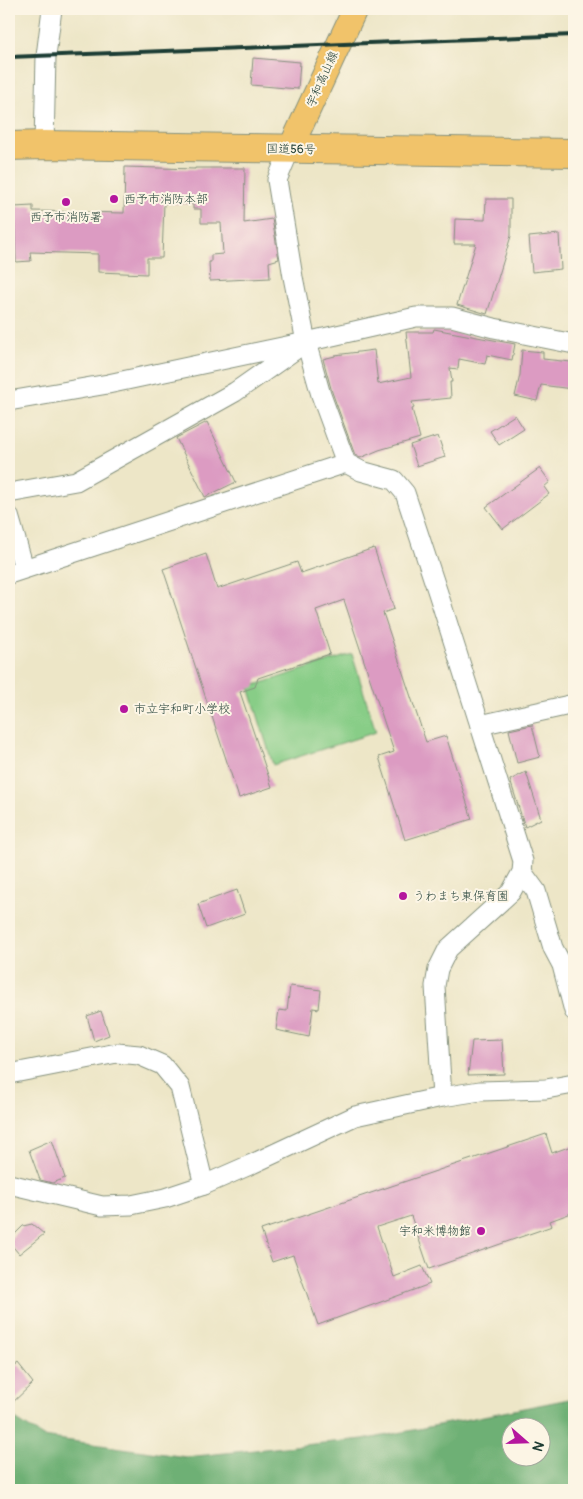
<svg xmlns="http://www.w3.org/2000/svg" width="583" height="1499" viewBox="0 0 583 1499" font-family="Pangolin,'Klee One',sans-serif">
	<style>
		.green { fill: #88cd87; stroke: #54855e }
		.forest { fill: #6eb074; stroke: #467654; fill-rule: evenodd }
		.building { fill: #dc9bc2 }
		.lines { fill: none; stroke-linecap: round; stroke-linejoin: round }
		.minor-casing { stroke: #86927e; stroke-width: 21 }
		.major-casing { stroke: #86927e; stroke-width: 26 }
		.highway-casing { stroke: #86927e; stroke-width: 30 }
		.minor { stroke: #fff; stroke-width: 19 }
		.major { stroke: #f1c36a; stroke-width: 24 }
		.highway { stroke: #f1c36a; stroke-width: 28 }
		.rail { stroke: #1f3d34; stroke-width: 4 }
		.poi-dot { fill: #b5179e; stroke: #fcf5e5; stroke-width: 2 }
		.labels { text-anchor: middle; stroke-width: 4; stroke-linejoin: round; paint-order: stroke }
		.street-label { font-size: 12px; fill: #1f3d34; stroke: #fcf5e5 }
		.poi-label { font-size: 12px; fill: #1f3d34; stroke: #fcf5e5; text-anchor: start }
	</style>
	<rect width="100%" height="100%" fill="#fcf5e5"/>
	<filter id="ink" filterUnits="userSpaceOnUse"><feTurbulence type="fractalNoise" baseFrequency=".02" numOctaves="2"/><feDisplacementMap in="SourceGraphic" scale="10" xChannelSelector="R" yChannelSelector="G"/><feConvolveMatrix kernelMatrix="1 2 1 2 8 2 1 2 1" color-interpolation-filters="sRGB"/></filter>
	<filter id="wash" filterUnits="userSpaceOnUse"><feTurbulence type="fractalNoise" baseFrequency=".0096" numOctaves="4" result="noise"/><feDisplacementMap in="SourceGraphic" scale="20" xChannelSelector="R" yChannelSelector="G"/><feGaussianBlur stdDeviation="1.12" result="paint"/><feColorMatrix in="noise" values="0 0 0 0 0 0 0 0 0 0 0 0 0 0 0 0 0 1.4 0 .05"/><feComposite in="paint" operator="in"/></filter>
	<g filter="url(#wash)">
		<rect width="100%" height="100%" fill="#ede6c7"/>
		<polygon class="green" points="352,654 376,732 273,765 249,687"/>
		<path class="forest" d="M574 1398V1490H9V1415L43 1437 186 1457 373 1438ZM510 1426H540V1456H510Z"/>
		<g id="blocks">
			<g class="building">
				<polygon points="253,58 300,62 298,89 251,85"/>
				<polygon points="125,167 195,169 195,168 245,168 244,223 272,219 279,259 269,262 270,278 210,281 209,262 211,262 211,255 223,254 221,223 201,223 201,209 193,209 193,204 164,203 162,258 147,258 147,274 98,272 98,254 30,252 31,261 16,262 14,207 33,206 33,211 124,213"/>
				<polygon points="486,199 511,199 511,236 487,314 457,305 476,244 454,244 455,219 485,220"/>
				<polygon points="559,234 561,269 532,272 529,237"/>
				<polygon points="434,329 515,344 512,360 487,355 485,364 459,359 458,369 450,368 452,382 450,382 451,398 412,402 414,408 412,409 420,438 379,450 360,458 355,455 332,392 323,359 335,356 335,355 374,350 378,384 411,377 406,332 433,332"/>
				<polygon points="522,350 543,352 543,359 571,362 571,369 574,369 572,389 541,385 537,401 515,396 520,375"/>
				<polygon points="515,415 524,429 499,445 490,431"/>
				<polygon points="207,422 236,482 205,497 176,438"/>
				<polygon points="438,436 445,457 417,466 410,445"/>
				<polygon points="540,468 550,482 544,487 549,494 503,529 486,507"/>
				<polygon points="374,548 394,609 383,613 426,742 446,736 472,819 405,840 379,757 394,752 344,600 316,610 330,654 258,678 255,687 240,692 272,787 239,798 163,569 206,554 217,589 297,562 301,573"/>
				<polygon points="532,725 540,757 517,763 509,730"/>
				<polygon points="526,772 541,819 525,827 510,780"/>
				<polygon points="237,890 245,914 206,928 198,904"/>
				<polygon points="290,986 321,990 319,1009 313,1008 309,1037 276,1030 279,1010 287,1011"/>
				<polygon points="101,1011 109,1035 94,1041 87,1016"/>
				<polygon points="502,1040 504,1074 468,1075 472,1041"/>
				<polygon points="546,1134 552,1153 574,1145 574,1212 550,1221 552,1226 429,1269 411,1216 377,1227 394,1277 422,1266 430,1284 318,1325 293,1255 272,1262 261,1230"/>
				<polygon points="52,1140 65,1178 53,1183 40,1180 29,1150"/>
				<polygon points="32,1224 44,1234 19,1254 9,1242 9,1240 23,1226"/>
				<polygon points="18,1364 33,1383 9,1406 9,1371"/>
			</g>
		</g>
	</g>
	<g filter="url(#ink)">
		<use href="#blocks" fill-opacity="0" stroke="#86927e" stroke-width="1"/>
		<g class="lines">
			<defs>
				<g id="minor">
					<polyline points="44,145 46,56 52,9"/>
					<polyline points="290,149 277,180 293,277 306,342 321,395 346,463 361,471 394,480 405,493 438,593 523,861 522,872 511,892 448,949 438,969 435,986 442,1097"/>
					<polyline points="9,401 108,384 306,342 416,317 452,317 494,328 574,344"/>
					<polyline points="9,493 76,481 235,392 299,347"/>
					<polyline points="9,516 24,568"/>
					<polyline points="9,574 346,463"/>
					<polyline points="480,725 574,704"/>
					<polyline points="522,872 536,891 553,948 562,965 574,1011"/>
					<polyline points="9,1074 117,1053 139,1055 162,1065 180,1087 204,1185"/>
					<polyline points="9,1184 102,1206 131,1205 165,1198 204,1185 252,1164 355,1116 442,1097 480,1091 546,1089 574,1084"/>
				</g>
				<polyline id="major" points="290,149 355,9"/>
				<polyline id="highway" points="9,146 44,145 574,153"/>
			</defs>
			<use href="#minor" class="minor-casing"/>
			<use href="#major" class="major-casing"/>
			<use href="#highway" class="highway-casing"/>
			<use href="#minor" class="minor"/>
			<use href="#major" class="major"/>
			<use href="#highway" class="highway"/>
			<polyline class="rail" points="9,57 574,35"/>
		</g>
	</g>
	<g class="poi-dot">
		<circle cx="114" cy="199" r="5"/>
		<circle cx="66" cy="202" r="5"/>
		<circle cx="124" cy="709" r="5"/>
		<circle cx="403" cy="896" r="5"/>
		<circle cx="481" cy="1231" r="5"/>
	</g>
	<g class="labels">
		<g class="street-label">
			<text transform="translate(322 79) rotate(-66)" y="4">宇和高山線</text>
			<text transform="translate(291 149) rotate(1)" y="4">国道56号</text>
		</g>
		<g class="poi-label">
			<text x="124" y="203">西予市消防本部</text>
			<text x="66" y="221" text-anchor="middle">西予市消防署</text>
			<text x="134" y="713">市立宇和町小学校</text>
			<text x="413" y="900">うわまち東保育園</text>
			<text x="471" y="1235" text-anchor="end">宇和米博物館</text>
		</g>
	</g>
	<rect width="583" height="1499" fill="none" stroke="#fcf5e5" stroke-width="30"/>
	<g transform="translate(526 1442) rotate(110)"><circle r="24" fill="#fcf5e5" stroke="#a4ab9e"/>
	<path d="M0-4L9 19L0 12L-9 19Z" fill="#b5179e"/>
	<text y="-8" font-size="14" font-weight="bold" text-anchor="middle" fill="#1f3d34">N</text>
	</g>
</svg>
